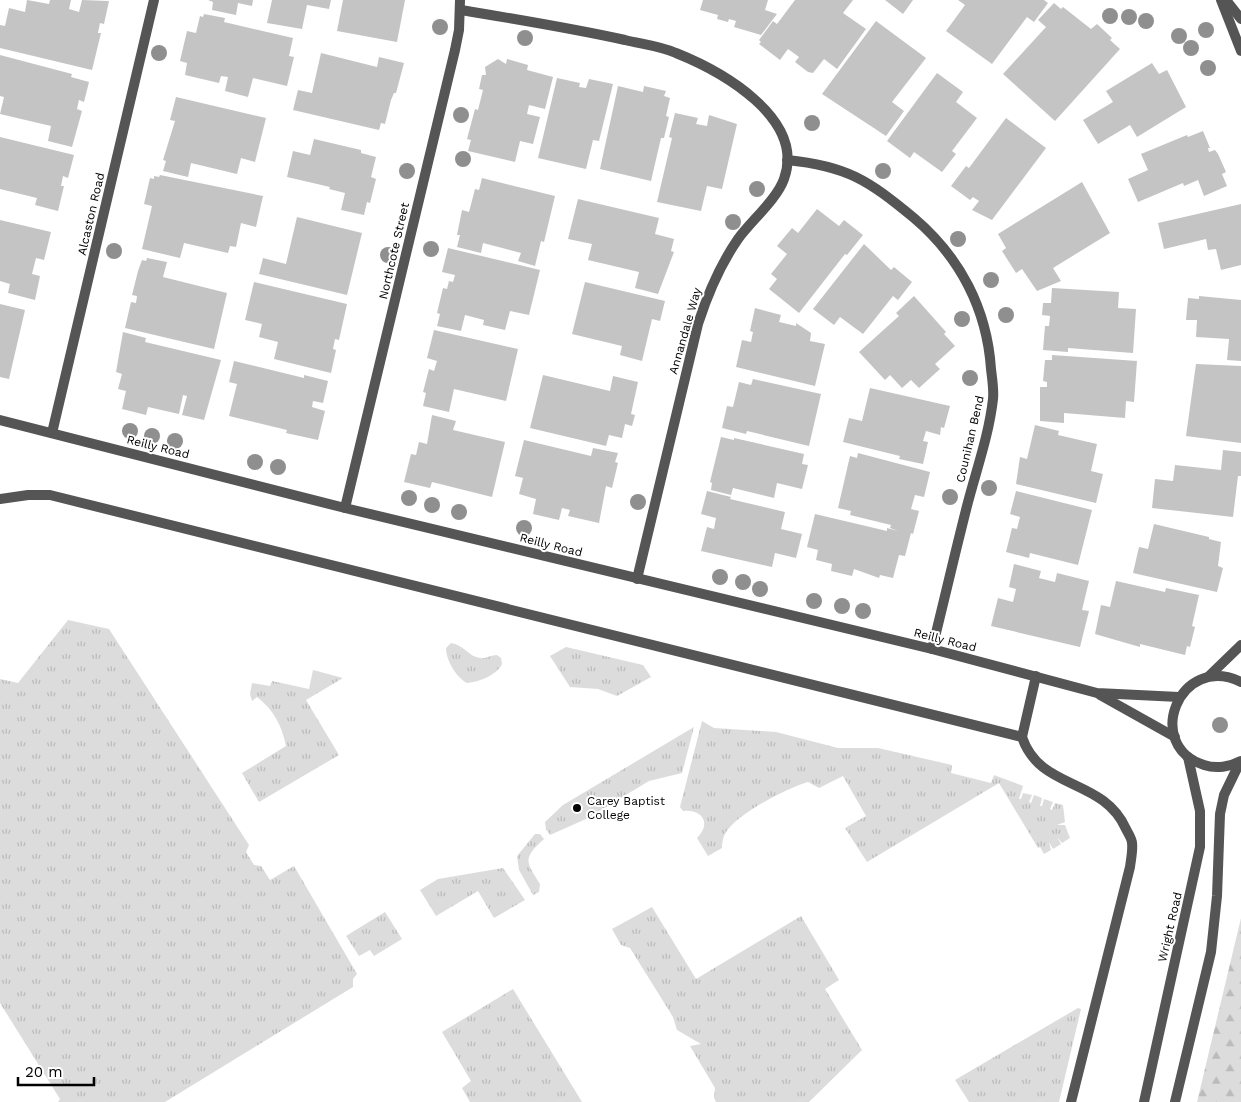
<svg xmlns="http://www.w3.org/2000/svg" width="1241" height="1102" viewBox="0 0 1241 1102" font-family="'Work Sans',sans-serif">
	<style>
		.grass { fill: url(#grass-tufts) }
		.forest { fill: url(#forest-firs) }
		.building { fill: #c4c4c4 }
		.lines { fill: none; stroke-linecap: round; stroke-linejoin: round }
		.service { stroke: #555; stroke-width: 10 }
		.minor { stroke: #555; stroke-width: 10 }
		.tertiary { stroke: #555; stroke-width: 10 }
		.tree { fill: #8f8f8f }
		.poi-dot { fill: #000; stroke: #fff; stroke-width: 2 }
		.labels { text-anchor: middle; stroke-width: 4; stroke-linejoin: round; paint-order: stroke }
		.street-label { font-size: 12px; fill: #000; stroke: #fff }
		.poi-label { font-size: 12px; fill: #000; stroke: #fff; text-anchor: start }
	</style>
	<defs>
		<pattern id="grass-tufts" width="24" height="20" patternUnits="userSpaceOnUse" patternTransform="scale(1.25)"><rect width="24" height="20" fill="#dcdcdc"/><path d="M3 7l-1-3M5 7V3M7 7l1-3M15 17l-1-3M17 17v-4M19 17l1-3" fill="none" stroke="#bbb"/></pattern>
		<pattern id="forest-firs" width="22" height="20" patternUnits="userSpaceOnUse" patternTransform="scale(1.25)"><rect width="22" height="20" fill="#dcdcdc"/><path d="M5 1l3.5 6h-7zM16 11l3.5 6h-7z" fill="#bbb"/></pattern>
	</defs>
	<rect width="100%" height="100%" fill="#fff"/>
	<g class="grass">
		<polygon points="68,620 109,629 249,845 246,852 254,865 261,866 270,880 294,866 357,974 353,979 353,987 165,1102 58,1102 60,1099 0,1003 0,679 18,683"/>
		<path d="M451 643C463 644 469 657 480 658 486 659 491 655 497 655L501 658 502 664C497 675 479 682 467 683 456 677 446 660 446 648Z"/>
		<polygon points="566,647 643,665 651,677 617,696 598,689 570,687 550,656"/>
		<path d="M313 670 343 678 306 700 339 755 259 802 242 773 286 746C282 726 274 710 257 697L252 701 250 694 252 683 270 686 272 681 309 689Z"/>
		<path d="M702 721 714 728 776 732 838 748H878L952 765 951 773 991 783 994 775 1023 786 1019 799H1021L1023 793 1032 795 1029 802 1031 803 1034 795 1042 798 1040 806H1042L1044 799 1053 802 1050 809 1052 810 1055 803 1063 805 1065 822 1057 825H1065L1070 838 1062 843 1057 837 1061 844 1053 849 1049 842 1051 850 1044 854 1040 847 1038 848 999 783 867 862 845 828 866 816 843 776 819 788 808 782C787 788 744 811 730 827 724 833 722 840 722 848L708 856 697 838C712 823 702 809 683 811L680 807Z"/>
		<polygon points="694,727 682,773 649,781 586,819 550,835 546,829 545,822 563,805"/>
		<path d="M535 834H540L544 839C522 859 526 861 540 884L539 892 533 895 519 870 517 856Z"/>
		<polygon points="503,868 525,900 494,918 478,891 436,916 420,890 438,879"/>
		<polygon points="652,907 696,979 801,916 839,980 825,989 862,1050 809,1102 716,1102 714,1098 715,1088 690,1046 701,1044 677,1030 673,1017 630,948 621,945 612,929"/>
		<polygon points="385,912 402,939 374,956 370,950 359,956 346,936"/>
		<polygon points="513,989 582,1102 470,1102 462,1088 471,1081 442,1032"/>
		<polygon points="1078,1008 1081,1009 1059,1102 969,1102 955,1080"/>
	</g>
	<polygon class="forest" points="1241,918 1241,1102 1197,1102"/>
	<g class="building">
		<polygon points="27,0 49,4 50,0 71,0 69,9 79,12 82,0 109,1 104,24 100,23 98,33 101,33 92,70 0,48 0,25 5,26 9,8 25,12"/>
		<polygon points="208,0 253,0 252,6 238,3 236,15 212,10 213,2"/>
		<polygon points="272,0 331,0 329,9 307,5 302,29 267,23"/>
		<polygon points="343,0 405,0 397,42 337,31"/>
		<polygon points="703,0 768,0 765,10 777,14 761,35 734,27 736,21 729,19 728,22 717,19 718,15 700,10"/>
		<polygon points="795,0 853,0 843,13 866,29 837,69 824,59 813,73 808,72 795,62 799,57 788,49 780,60 759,44 761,42 759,40 773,21 777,24"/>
		<polygon points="885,0 913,0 903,14"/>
		<polygon points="958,0 1044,0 1048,3 1034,22 1027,17 992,64 946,31 965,5"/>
		<polygon points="1054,3 1061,9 1063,7 1091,29 1097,24 1112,38 1110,40 1120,49 1055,121 1003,74 1046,27 1038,20"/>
		<polygon points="204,14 225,18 224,22 293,38 289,56 294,57 287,86 253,78 248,97 225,91 228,77 221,76 219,83 185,75 187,63 180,61 187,31 196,33 200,16 203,17"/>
		<polygon points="876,21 926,58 892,102 904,111 886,136 822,94"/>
		<polygon points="321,53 377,67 379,57 404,63 396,93 394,93 391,100 385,124 381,123 379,130 293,110 298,90 312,93"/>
		<polygon points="0,55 72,74 71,77 89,82 84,102 79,100 77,109 82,111 72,147 48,141 51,126 0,114 4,97 0,96"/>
		<polygon points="498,59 506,64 507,59 528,65 527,70 553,77 545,109 529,105 527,114 540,117 533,144 520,141 515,162 468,151 471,140 467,139 475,109 478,110 483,90 479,89 482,75 486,75 485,67"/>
		<polygon points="1152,63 1159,74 1167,70 1186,107 1137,137 1130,125 1098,144 1083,120 1113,102 1106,91"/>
		<polygon points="937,73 963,92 956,102 977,118 952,151 956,154 942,172 914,152 910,158 887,141"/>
		<polygon points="557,78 580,83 579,87 586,88 589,79 613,84 599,141 593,140 586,169 538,158"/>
		<polygon points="618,86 643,92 644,86 666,91 664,96 670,98 666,116 669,117 664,138 661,138 651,181 600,169"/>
		<polygon points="176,97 266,118 255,162 241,158 237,174 191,163 188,177 163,171 166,161 163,160 175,121 170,120"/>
		<polygon points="675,113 698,118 696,124 707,126 709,115 737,124 722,189 707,186 701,211 657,202 672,138 669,137"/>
		<polygon points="1006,118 1046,148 992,220 972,210 979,201 973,197 970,200 951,186 966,166 969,168"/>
		<polygon points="1203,131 1210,148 1208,148 1209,152 1215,150 1218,154 1226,172 1222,174 1227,186 1204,196 1198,180 1184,186 1183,183 1138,202 1128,179 1148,170 1141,154 1187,135 1188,137"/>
		<polygon points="0,137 74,155 68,178 63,176 61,186 64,186 58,211 35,205 37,198 0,189"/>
		<polygon points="314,139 361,150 361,153 376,157 371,177 376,179 370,203 367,202 364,215 341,210 345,193 329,189 330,187 287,177 293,151 310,155"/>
		<polygon points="160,175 263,196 256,227 241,223 236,247 230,246 228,253 184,243 180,258 142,249 152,206 144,204 150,178 154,179 154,176 159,177"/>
		<polygon points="482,178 555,196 544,242 541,241 535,266 518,261 521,253 483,243 481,253 457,247 460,235 457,235 462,210 469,212 475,189 479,190"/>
		<polygon points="1082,182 1110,233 1053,268 1061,281 1037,291 1022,269 1016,273 1002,251 1006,248 998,234"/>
		<polygon points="578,199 659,218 655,234 674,239 671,251 674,252 658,294 635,288 639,272 588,260 592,244 568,239"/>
		<polygon points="1241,204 1241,265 1221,270 1216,249 1208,250 1206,239 1164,249 1158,223"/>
		<polygon points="817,209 839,226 844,220 863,235 847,255 845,254 799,313 769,289 777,279 771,274 787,254 777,246 792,228 798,233"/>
		<polygon points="297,217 362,233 347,295 259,274 263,258 286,264"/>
		<polygon points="0,220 51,232 44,260 36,258 32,274 40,276 35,300 8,293 10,284 0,281"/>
		<polygon points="864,244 891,270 894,267 912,282 898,300 893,296 863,334 840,317 834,325 813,309"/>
		<polygon points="448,248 540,270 529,315 510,311 505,330 483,325 484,320 465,315 461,331 437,326 440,314 437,313 443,288 447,289 449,281 453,282 455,275 442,272"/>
		<polygon points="147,258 167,262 163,277 227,293 214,349 125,328 131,302 136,303 137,296 132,295 138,271 142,260 146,261"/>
		<polygon points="254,282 347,304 339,340 335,339 333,349 336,350 331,373 274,359 278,342 259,337 262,324 245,320"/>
		<polygon points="585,282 665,301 660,321 652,319 642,361 620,355 622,346 572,334"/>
		<polygon points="1052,288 1119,292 1118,308 1136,309 1133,353 1068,348 1068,352 1043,350 1045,326 1049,326 1050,316 1042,315 1043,303 1051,303"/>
		<polygon points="914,296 946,332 944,334 955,346 935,364 940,369 919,388 911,380 902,388 890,375 885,380 859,352 899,316 896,313"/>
		<polygon points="1199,296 1241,300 1241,361 1227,360 1229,339 1196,337 1197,320 1186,320 1188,298 1199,299"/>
		<polygon points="0,304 25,310 9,379 0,377"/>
		<polygon points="755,308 781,315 779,322 796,326 796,323 811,333 810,341 825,344 815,386 736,367 742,340 751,342 753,332 750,331"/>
		<polygon points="434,330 518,349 506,401 454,389 449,412 423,406 426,393 423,392 429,369 434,371 437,361 427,358"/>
		<polygon points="123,332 146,338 145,342 221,360 204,420 182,415 187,396 183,395 179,414 148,407 146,415 122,409 126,391 118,389 122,374 116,372"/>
		<polygon points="1052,355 1137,361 1134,402 1126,401 1125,418 1064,413 1064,423 1040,421 1040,387 1047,387 1047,382 1043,381 1045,360 1052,360"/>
		<polygon points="234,361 304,378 304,375 328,381 323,403 313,401 312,407 325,411 318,440 286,433 287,430 229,416 237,384 229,382"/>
		<polygon points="1196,364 1241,366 1241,443 1186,436"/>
		<polygon points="543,375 610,391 613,376 638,382 631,414 635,415 632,426 625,424 622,438 609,435 606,446 530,428"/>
		<polygon points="753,379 821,394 809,446 747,431 746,434 722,428 727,406 733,407 739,382 751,385"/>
		<polygon points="870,388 950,406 944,428 941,427 940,435 926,431 923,441 928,442 923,464 899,459 900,456 843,442 849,418 862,421"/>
		<polygon points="432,415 456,421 453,430 505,442 492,497 432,482 430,488 404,482 411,454 416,455 419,442 427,444"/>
		<polygon points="1035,425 1059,431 1058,435 1097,444 1091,471 1103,474 1096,503 1016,484 1020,457 1027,459"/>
		<polygon points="721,437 734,440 734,438 804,454 802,464 808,465 802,489 777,483 774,498 733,488 731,495 711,490 712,483 710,482"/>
		<polygon points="524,440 591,456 593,448 618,453 615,462 618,463 612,488 606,486 599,523 568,516 570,510 562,508 559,520 533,514 536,499 519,494 523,478 515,476"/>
		<polygon points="1223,450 1241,452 1241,476 1238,476 1233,517 1152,508 1155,479 1173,481 1175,465 1221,470"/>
		<polygon points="858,453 930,472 924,497 915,495 911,509 919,511 913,534 911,533 905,556 899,555 893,578 880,575 879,578 854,569 852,576 831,571 832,564 816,560 818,550 807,547 815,514 887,531 887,528 898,531 890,528 891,525 850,515 851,511 838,508 850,456 857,458"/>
		<polygon points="707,491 731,497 730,499 785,512 781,529 802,534 796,558 775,553 772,567 701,551 707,527 714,529 716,518 701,514"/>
		<polygon points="1016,491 1092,510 1078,565 1030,553 1029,558 1006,552 1012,528 1017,529 1020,517 1010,514"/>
		<polygon points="1154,524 1209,537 1209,539 1221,542 1218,566 1223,568 1217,592 1133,573 1139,547 1148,549"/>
		<polygon points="1014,564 1041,571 1039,578 1055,582 1057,573 1089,581 1082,610 1089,611 1080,647 991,626 998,598 1013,602 1016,589 1009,587"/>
		<polygon points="1116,581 1165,592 1166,588 1199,595 1192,626 1195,627 1190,647 1187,646 1185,655 1140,644 1140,647 1095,634 1101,605 1110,607"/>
	</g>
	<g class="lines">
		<g class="service">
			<polyline points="0,499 28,495 50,495 1022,737 1036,676"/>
			<path d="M1022 737C1040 791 1103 777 1126 829 1128 833 1132 839 1132 843 1133 850 1131 859 1130 867L1071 1102"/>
		</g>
		<g class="minor">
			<path d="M461 10C515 19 571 28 625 40 641 44 660 46 676 53 721 71 806 118 784 179 777 199 751 221 738 239 720 265 708 293 698 324L637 579"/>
			<path d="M787 160C847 166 868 180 914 218 960 257 987 309 991 369 992 378 994 389 993 399 989 435 976 471 967 506 955 553 944 601 932 649"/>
			<polyline points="52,433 154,0"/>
			<polyline points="345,508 455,50 459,30 460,0"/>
		</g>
		<g class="tertiary">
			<polyline points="1221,0 1241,51"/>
			<polyline points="1226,0 1241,19"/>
			<polyline points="0,420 345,508 932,649 1097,693 1179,697"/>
			<polyline points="1208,677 1241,645"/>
			<path d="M1241 682C1179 652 1143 746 1204 765 1216 769 1230 767 1241 761"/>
			<polyline points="1100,695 1175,737"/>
			<polyline points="1144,1102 1200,847 1200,811 1188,757"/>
			<polyline points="1175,1102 1211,952 1217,896 1220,814 1224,795 1240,762"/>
		</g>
	</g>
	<g class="tree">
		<circle cx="1110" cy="16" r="8"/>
		<circle cx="1129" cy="17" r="8"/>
		<circle cx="1146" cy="21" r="8"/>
		<circle cx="440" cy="27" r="8"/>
		<circle cx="1206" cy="30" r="8"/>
		<circle cx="1179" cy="36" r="8"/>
		<circle cx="525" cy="38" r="8"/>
		<circle cx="1191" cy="48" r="8"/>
		<circle cx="159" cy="53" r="8"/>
		<circle cx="1208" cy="68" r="8"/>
		<circle cx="461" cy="115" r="8"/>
		<circle cx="812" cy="123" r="8"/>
		<circle cx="463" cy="159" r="8"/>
		<circle cx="407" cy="171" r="8"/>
		<circle cx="883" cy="171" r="8"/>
		<circle cx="757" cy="189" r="8"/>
		<circle cx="733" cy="222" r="8"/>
		<circle cx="958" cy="239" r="8"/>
		<circle cx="431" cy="249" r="8"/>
		<circle cx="114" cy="251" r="8"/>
		<circle cx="388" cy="255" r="8"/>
		<circle cx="991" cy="280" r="8"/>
		<circle cx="1006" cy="315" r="8"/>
		<circle cx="962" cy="319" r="8"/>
		<circle cx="970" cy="378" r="8"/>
		<circle cx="130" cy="431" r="8"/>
		<circle cx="152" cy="436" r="8"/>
		<circle cx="175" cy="441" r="8"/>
		<circle cx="255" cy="462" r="8"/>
		<circle cx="278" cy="467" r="8"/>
		<circle cx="989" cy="488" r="8"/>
		<circle cx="950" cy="497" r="8"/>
		<circle cx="409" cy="498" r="8"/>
		<circle cx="638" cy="502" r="8"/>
		<circle cx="432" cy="505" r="8"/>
		<circle cx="459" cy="512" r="8"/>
		<circle cx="524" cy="528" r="8"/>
		<circle cx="720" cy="577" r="8"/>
		<circle cx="743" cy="582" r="8"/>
		<circle cx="760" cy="589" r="8"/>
		<circle cx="814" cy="601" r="8"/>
		<circle cx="842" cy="606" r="8"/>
		<circle cx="863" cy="611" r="8"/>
		<circle cx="1220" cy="725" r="8"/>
	</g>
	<circle class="poi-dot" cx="577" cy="808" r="5"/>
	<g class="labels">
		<g class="street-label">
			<text transform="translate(91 214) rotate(-77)" y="4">Alcaston Road</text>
			<text transform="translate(394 251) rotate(-77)" y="4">Northcote Street</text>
			<text transform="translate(685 331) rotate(-74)" y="4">Annandale Way</text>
			<text transform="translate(970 439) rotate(-77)" y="4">Counihan Bend</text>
			<text transform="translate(158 447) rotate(14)" y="4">Reilly Road</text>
			<text transform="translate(551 545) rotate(14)" y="4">Reilly Road</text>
			<text transform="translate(945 640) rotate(14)" y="4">Reilly Road</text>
			<text transform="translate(1170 927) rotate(-77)" y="4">Wright Road</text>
		</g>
		<g class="poi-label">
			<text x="587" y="805">Carey Baptist<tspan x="587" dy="14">College</tspan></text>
		</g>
	</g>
	<path d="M18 1077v8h76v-8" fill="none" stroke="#000000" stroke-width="2.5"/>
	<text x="25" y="1077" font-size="15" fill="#000000" stroke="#ffffff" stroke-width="4" paint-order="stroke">20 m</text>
</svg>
